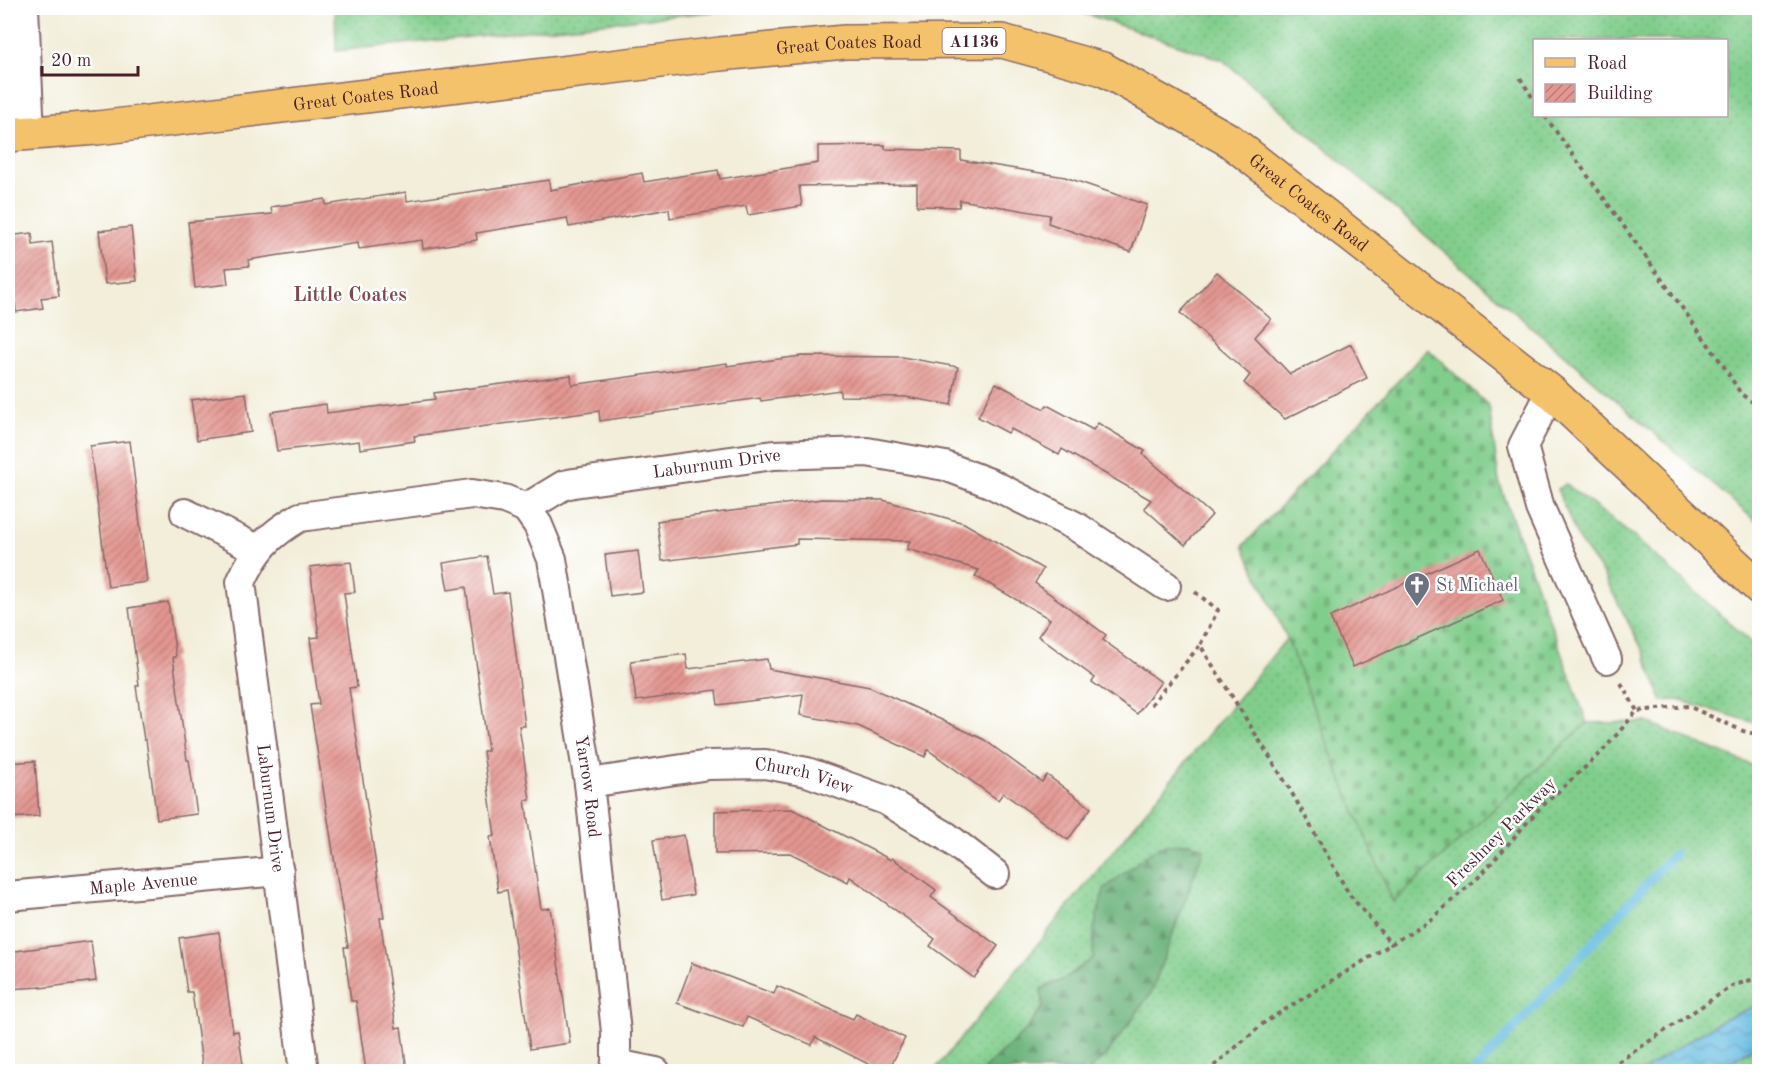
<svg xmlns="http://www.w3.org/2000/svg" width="1767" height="1079" viewBox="0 0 1767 1079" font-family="'Old Standard TT',serif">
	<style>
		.grass { fill: url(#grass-dots); stroke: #66765c; stroke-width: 1.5; fill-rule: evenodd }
		.forest { fill: url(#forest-firs); stroke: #596852; stroke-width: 1.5 }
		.cemetery { fill: url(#cemetery-stones); stroke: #66765c; stroke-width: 1.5 }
		.water { fill: url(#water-waves); stroke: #586e86; stroke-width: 1.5 }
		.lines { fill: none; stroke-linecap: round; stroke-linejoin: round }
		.stream { stroke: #65bce2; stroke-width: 9 }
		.building { fill: url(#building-hatch) }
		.minor-casing { stroke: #856768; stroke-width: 32 }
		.primary-casing { stroke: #856768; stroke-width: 36 }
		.path { stroke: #856768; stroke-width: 4; stroke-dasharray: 4.5 4.5; stroke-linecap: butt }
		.minor { stroke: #fff; stroke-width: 28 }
		.primary { stroke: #f4c26a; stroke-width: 33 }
		.labels { text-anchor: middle; stroke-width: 5; stroke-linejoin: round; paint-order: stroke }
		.shield { fill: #fff; stroke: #80626b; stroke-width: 1.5 }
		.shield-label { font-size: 16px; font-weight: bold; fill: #4a1f2b }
		.street-label { font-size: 18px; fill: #4a1f2b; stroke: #fff }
		.worship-label { font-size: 18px; fill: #5b616d; stroke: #fff; text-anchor: start }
		.neighbourhood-label { font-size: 20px; font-weight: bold; fill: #80494f; stroke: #fff }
	</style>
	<defs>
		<pattern id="grass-dots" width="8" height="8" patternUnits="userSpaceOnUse" patternTransform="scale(1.5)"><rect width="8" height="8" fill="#81ce8c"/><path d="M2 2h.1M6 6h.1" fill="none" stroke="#71b079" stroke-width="1.8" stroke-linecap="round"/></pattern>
		<pattern id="forest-firs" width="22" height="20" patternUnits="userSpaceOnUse" patternTransform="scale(1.5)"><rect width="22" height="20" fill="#68b178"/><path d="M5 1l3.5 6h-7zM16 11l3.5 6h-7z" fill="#588f63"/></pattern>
		<pattern id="cemetery-stones" width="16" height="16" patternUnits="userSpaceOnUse" patternTransform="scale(1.5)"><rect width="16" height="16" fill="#81ce8c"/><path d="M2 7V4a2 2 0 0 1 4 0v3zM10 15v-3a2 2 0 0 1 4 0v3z" fill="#71b079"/></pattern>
		<pattern id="water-waves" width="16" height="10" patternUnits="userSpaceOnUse" patternTransform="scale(1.5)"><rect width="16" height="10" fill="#65bce2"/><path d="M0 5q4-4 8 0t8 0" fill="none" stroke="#5598b7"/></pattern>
		<pattern id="building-hatch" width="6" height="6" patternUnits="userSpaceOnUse" patternTransform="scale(1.5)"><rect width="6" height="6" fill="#e49792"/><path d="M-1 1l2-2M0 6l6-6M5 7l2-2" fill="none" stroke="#bb7b77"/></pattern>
	</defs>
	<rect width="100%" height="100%" fill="#fff"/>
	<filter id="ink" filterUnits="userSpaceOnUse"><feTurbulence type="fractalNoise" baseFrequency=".0167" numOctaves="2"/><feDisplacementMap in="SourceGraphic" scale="12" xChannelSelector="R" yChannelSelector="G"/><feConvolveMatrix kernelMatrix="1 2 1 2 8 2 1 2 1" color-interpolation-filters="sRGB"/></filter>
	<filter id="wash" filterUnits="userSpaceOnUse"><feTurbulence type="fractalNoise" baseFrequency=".008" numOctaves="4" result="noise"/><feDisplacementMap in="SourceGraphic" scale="24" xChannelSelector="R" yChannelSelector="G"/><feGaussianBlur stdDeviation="1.35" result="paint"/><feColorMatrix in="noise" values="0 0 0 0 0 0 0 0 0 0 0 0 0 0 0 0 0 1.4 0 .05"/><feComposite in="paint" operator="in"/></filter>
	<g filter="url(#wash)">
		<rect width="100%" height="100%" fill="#f2eed9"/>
		<g class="grass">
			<polygon points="335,8 747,8 336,51"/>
			<path d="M1068 8H1759V524L1223 60ZM1534 40H1726V116H1534Z"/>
			<polygon points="1566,484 1634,537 1759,649 1759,724 1678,700 1662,701 1644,653 1603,574 1579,541 1557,489"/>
			<polygon points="1287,638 1393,901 1587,723 1647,722 1759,768 1759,1005 1726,1018 1677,1048 1644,1071 1088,1071 1107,1054 1151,993 1204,848 1189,843 1094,929 1093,958 1064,979 1041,989 1044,1006 1025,1031 982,1071 933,1072"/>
			<polygon points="1759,1044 1759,1071 1715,1072"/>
		</g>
		<polygon class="forest" points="1189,843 1204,848 1151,993 1107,1054 1088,1071 982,1071 1025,1031 1044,1006 1041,989 1064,979 1093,958 1094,929 1104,889 1159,846"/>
		<polygon class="cemetery" points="1428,349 1489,406 1499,482 1587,723 1393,902 1336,766 1287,638 1243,546"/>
		<polygon class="water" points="1759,1005 1759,1044 1715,1071 1644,1071 1677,1048 1726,1018"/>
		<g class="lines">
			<polyline class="stream" points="1474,1072 1674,854"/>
		</g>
		<g id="blocks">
			<g class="building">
				<polygon points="885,145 885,149 961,151 961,160 1065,177 1147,205 1131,252 1048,223 1050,215 960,200 959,207 917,206 917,184 799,186 802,206 748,215 746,206 670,218 669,209 569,227 567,218 476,233 477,240 423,249 422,240 359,249 358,243 248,260 249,266 226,268 228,284 195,288 188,222 272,214 271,207 325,199 326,205 406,192 407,201 549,180 550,190 642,173 644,182 718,170 720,179 818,163 818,146"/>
				<polygon points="131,227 137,281 105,284 99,231"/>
				<polygon points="32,233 33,245 52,242 59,296 41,298 43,308 16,312 8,236"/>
				<polygon points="1217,272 1271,319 1255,337 1290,374 1351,344 1367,378 1285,419 1244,383 1250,375 1180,313"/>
				<polygon points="801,356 902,357 958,367 951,405 906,397 840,396 840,390 761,401 760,398 600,421 599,411 414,436 415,441 360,449 359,441 277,451 271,412 326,404 327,413 435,399 434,393 571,375 572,385 699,367 727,363 727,366"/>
				<polygon points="996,383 1044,409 1047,405 1093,430 1098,423 1145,451 1143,454 1212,515 1185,545 1144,508 1151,500 1062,449 1059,455 1011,429 1008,433 978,417"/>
				<polygon points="246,393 251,432 197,440 191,400"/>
				<polygon points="130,441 147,582 108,587 90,446"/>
				<polygon points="822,499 883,500 964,523 1043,569 1035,583 1106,635 1103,640 1161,682 1137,714 1092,682 1095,678 1038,636 1050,619 975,576 979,570 907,549 910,541 797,539 797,544 662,561 657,521"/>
				<polygon points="1480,549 1503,600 1353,667 1330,617"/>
				<polygon points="638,551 643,592 610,596 605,555"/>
				<polygon points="487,556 493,594 508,592 525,726 519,726 530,800 525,800 541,909 550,908 570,1043 530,1049 507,890 498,892 490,837 495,836 483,751 488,751 466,587 448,590 443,563"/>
				<polygon points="351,562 355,592 344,593 357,687 349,688 384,918 380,918 396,1028 401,1027 407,1071 366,1071 356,1001 351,1001 344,947 348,947 310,705 319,704 310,638 319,637 310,567"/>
				<polygon points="168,602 176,657 173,657 187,760 189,760 197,814 157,819 146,740 144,740 136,686 139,685 129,608"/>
				<polygon points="686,654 688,669 767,659 769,669 870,687 983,739 1042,782 1047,775 1091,808 1068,840 1003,793 998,800 928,750 925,757 858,726 800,715 803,694 718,705 716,690 636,701 631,661"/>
				<polygon points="35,761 39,816 8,818 8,763"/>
				<polygon points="792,809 891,860 892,858 936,890 931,897 998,946 974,978 930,946 935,939 850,877 848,882 790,853 715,854 715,811"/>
				<polygon points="684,835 693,895 662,900 653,840"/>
				<polygon points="219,932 233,1032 238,1031 244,1071 203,1071 192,992 187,992 179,938"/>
				<polygon points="91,941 96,981 41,988 41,987 8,989 8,952"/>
				<polygon points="692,963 774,994 777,986 853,1019 856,1014 905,1038 888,1071 882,1071 815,1037 812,1045 747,1017 743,1027 677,1003"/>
			</g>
		</g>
	</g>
	<g filter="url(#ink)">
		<use href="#blocks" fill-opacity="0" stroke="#856768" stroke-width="1.5"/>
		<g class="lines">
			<defs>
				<g id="minor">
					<polyline points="24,8 30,133"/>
					<polyline points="1551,392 1523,446 1540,508 1607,659"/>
					<path id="s1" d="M526 508 538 525 552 559 589 783 616 1032V1064L613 1072"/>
					<polyline points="185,513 259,550"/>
					<path id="s2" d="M589 783 709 765 765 764 807 772 885 800 946 836 995 874"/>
					<path id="s3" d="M8 896 279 871"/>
					<polyline points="616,1064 656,1072"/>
					<path id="s4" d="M304 1072 241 582C256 549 269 535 300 517L472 494 504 499 526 508 564 485 574 483 774 455 867 452 945 466 990 483 1077 527 1166 586"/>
				</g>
				<g id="primary">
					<path id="s5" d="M8 135 97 128 720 54 845 42 1002 41 1103 69 1229 140 1551 392 1760 588"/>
				</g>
			</defs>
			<use href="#minor" class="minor-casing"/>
			<use href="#primary" class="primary-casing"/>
			<g class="path">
				<polyline points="1520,78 1534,100"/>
				<polyline points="1545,116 1723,365 1741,394 1760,407"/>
				<polyline points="1195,592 1218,610 1200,645 1289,788 1349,894 1392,945"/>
				<polyline points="1621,683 1637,711"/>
				<polyline points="1151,705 1200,645"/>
				<polyline points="1207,1072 1265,1022 1430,920 1481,875 1539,809 1601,753 1637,711 1688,706 1743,731 1760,735"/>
				<polyline points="1603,1072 1732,986 1760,977"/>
				<polyline points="1744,1072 1760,1062"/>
			</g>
			<use href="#minor" class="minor"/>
			<use href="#primary" class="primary"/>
		</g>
	</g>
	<defs>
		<symbol id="church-pin" viewBox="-11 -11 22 30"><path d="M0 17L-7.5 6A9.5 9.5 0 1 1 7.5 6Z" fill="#6b7280" stroke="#fff"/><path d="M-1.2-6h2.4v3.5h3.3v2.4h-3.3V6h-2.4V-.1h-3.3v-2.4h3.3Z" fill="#fff"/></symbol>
	</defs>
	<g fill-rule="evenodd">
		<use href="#church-pin" x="1402" y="570" width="30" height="40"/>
	</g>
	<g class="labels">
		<rect class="shield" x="942.5" y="28" width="63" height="26" rx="4.5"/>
		<g class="shield-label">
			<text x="974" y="47">A1136</text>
		</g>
		<g class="street-label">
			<text dy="6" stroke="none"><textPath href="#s5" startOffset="846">Great Coates Road</textPath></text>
			<text dy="6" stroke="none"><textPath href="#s5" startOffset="360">Great Coates Road</textPath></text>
			<text dy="6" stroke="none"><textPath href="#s5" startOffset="1350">Great Coates Road</textPath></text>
			<text dy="6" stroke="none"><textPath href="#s4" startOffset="1012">Laburnum Drive</textPath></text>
			<text dy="6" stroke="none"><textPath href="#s2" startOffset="218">Church View</textPath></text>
			<text dy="6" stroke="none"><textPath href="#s1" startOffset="288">Yarrow Road</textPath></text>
			<text transform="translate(271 808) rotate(83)" y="6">Laburnum Drive</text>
			<text transform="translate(1501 832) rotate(-45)" y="6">Freshney Parkway</text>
			<text dy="6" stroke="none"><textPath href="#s3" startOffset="136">Maple Avenue</textPath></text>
		</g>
		<g class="worship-label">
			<text x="1436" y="591">St Michael</text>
		</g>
		<g class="neighbourhood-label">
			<text x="350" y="301">Little Coates</text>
		</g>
	</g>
	<rect width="1767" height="1079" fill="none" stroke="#fff" stroke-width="30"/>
	<rect x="1533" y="39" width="195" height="78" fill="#ffffff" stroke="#b7a5aa" stroke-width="1.5"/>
	<rect x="1545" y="58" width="30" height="9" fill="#f4c26a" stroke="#b7a5aa" stroke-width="1.5"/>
	<text x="1587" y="69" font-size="18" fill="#4a1f2b">Road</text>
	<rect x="1545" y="84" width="30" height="18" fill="url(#building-hatch)" stroke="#b7a5aa" stroke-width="1.5"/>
	<text x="1587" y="99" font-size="18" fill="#4a1f2b">Building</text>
	<path d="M42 66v9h96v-9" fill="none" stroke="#4a1f2b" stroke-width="3"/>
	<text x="51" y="66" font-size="18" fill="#4a1f2b" stroke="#ffffff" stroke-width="4.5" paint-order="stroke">20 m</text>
</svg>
